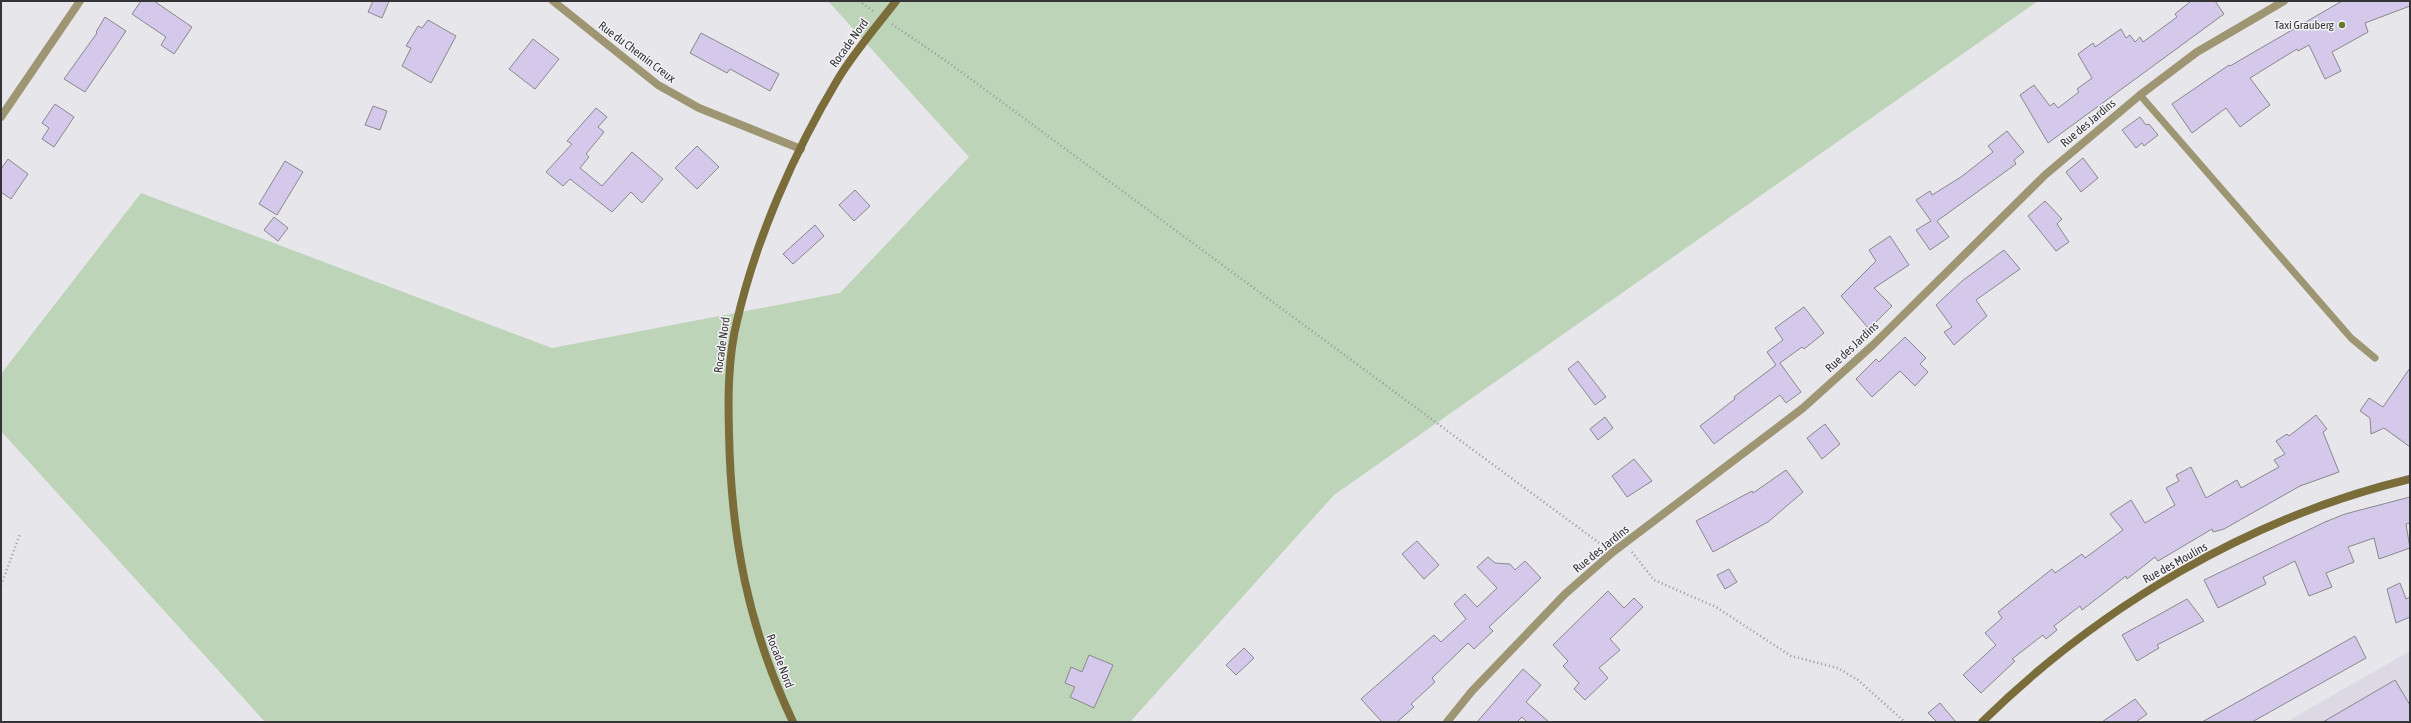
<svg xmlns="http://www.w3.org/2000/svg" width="2411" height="723" viewBox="0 0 2411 723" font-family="'Asap Condensed',sans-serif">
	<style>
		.built { fill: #dcd9e4 }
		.green { fill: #bed4b9 }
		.building { fill: #d4c9eb; stroke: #89888c }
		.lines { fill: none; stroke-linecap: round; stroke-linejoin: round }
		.path { stroke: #979699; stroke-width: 2.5; stroke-dasharray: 1 3; stroke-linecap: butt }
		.service { stroke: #9e9573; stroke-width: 7 }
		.minor { stroke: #9e9573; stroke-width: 8 }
		.secondary { stroke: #7b6d3a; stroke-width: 8 }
		.poi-dot { fill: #657c2d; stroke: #f4f3f7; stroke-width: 1.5 }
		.labels { text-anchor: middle; stroke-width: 3; stroke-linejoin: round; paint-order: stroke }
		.poi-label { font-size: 12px; fill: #343335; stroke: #f4f3f7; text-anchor: end }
		.street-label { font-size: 12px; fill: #343335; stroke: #f4f3f7 }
	</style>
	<rect width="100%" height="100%" fill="#e7e6ea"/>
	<polygon class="built" points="2410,651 2410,722 2286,722"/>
	<polygon class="green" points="828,1 2038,1 1334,495 1130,722 265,722 1,431 1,374 141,193 552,348 840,293 969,157"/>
	<g class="building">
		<polygon points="141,1 154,1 192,27 174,54 161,45 166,37 132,14"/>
		<polygon points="373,1 389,1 382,18 368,12"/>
		<polygon points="2191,1 2215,1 2224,14 2048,143 2020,95 2034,85 2050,106 2054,103 2058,108 2079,92 2077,89 2092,78 2078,54 2093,43 2095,47 2121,29 2126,38 2130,35 2135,42 2140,37 2143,42 2177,17 2175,14"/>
		<polygon points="2342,1 2410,1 2410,6 2365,23 2368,32 2332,52 2341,71 2325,79 2309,45 2298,51 2297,49 2250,78 2270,105 2240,127 2226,108 2192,133 2172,104 2229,65 2230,66"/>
		<polygon points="105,17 126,31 85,92 64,79 97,33 96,32"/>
		<polygon points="428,20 456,36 431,83 402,66 411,48 406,46 418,26 422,28"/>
		<polygon points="701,33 779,74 770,91 730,69 727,73 690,53"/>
		<polygon points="533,39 559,59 535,89 509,69"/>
		<polygon points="55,104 74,117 54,147 42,139 49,128 42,123"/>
		<polygon points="373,106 387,111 380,130 365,125"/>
		<polygon points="596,108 607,117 598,127 604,132 586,154 589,157 580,168 602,186 632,152 663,179 642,203 631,192 612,212 570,179 563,186 546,172 572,144 567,141"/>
		<polygon points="2140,117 2146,125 2149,124 2158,135 2144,146 2142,143 2136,148 2122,130"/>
		<polygon points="2007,131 2024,152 2014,160 2016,164 1937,221 1949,237 1930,250 1916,230 1931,221 1916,200 1930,191 1932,195 1961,177 1993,152 1988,146"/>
		<polygon points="697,146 719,167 697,189 675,168"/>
		<polygon points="2083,158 2098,178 2081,192 2066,172"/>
		<polygon points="8,159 28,174 11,199 1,192 1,169"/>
		<polygon points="285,161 303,172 277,215 259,204"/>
		<polygon points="855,190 870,206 854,221 839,205"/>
		<polygon points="2045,201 2062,219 2057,224 2069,242 2056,251 2028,216"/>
		<polygon points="274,217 288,228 278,241 264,230"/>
		<polygon points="815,225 824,236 793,264 783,254"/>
		<polygon points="1890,236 1909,265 1874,288 1892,306 1869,329 1841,296 1876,261 1869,250"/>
		<polygon points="2004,250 2020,269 1976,300 1987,316 1954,345 1944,332 1952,327 1936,305 1962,281"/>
		<polygon points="1804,307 1824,333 1804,349 1802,347 1780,363 1801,392 1786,403 1780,395 1714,444 1700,426 1735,399 1734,397 1739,393 1776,365 1767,352 1783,340 1775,328"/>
		<polygon points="1905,337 1926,358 1920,364 1928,372 1915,386 1900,371 1872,397 1856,379 1876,359 1879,362"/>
		<polygon points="1578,361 1606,397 1595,405 1568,369"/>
		<polygon points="2410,368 2410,447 2384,428 2371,434 2370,418 2360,411 2369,398 2383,407"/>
		<polygon points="2316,415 2327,429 2323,432 2339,472 2300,486 2224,529 2213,532 2212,529 2158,561 2155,557 2127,579 2126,576 2082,610 2080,606 2054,626 2057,630 2046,639 2043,635 2012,659 2015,661 1981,693 1963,675 1996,645 1985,633 2002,618 1998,612 2052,569 2055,573 2082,554 2085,558 2123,530 2110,514 2131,500 2145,523 2175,505 2166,488 2179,481 2176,475 2191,467 2206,498 2237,480 2241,488 2279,467 2274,460 2285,454 2276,441 2287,434 2289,436"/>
		<polygon points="1605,417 1613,428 1598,440 1590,429"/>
		<polygon points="1825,424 1840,444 1822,459 1807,438"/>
		<polygon points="1634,459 1652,481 1627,497 1612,476"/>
		<polygon points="1786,470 1803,492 1768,522 1713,552 1696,521 1752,491 1753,493"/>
		<polygon points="2410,497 2410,523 2406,524 2410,548 2379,559 2374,538 2348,547 2354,562 2326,573 2332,587 2309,596 2295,561 2263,577 2266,584 2218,608 2204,580 2325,522 2345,514"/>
		<polygon points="1417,541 1439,565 1424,579 1402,554"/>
		<polygon points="1488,557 1495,563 1510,564 1515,570 1525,561 1541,578 1489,627 1493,631 1474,649 1468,643 1432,678 1435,682 1411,704 1414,707 1397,722 1382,722 1361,699 1434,635 1441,642 1466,619 1454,604 1465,594 1477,607 1497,588 1477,567"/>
		<polygon points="1729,569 1737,582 1725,589 1717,575"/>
		<polygon points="2400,583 2406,599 2410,597 2410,617 2396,623 2387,589"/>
		<polygon points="1608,591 1624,608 1634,598 1643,607 1610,639 1620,650 1599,668 1608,678 1585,700 1574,689 1579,683 1563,666 1568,661 1553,645"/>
		<polygon points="2187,599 2204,621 2157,645 2159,648 2137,661 2122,635"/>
		<polygon points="2355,636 2366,658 2252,722 2202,722"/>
		<polygon points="1244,648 1254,658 1236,675 1226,665"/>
		<polygon points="1089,655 1113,665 1094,708 1070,697 1075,687 1065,683 1071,667 1082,672"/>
		<polygon points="1523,669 1541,685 1526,702 1549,722 1527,722 1522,717 1517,722 1477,722"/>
		<polygon points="2395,680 2410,705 2410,722 2323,722"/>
		<polygon points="2135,699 2147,714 2136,722 2102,722"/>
		<polygon points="1940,703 1956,722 1937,722 1928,713"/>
	</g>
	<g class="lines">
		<g class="path">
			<polyline points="859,1 873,11"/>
			<polyline points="892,24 949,63 1602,545"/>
			<polyline points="1632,552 1654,580 1716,607 1791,656 1838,668 1858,680 1905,722"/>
			<polyline points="1,585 20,534"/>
		</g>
		<polyline class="service" points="2140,95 2351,338 2375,358"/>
		<g class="minor">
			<polyline points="553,1 658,85 699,108 801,149"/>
			<polyline points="1,117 80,1"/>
			<polyline points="1447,722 1472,691 1565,594 1613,552 1803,408 1873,345 2045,175 2140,95 2197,52 2284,1"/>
		</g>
		<g class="secondary">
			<path d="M793 722C748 627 731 538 729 433 728 397 728 357 737 321 756 239 794 152 838 79 855 51 877 26 896 1"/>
			<path d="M1982 722C2099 607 2250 517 2410 479"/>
		</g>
	</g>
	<circle class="poi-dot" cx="2342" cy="25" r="4"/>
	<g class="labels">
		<g class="poi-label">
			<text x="2334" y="29">Taxi Grauberg</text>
		</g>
		<g class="street-label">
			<text transform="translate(849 43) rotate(-54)" y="4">Rocade Nord</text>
			<text transform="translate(637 52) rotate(37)" y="4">Rue du Chemin Creux</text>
			<text transform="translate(2088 123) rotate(-40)" y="4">Rue des Jardins</text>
			<text transform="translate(722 345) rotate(-82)" y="4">Rocade Nord</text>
			<text transform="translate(1852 347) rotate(-43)" y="4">Rue des Jardins</text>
			<text transform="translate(1601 549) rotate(-39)" y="4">Rue des Jardins</text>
			<text transform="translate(2175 563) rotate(-29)" y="4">Rue des Moulins</text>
			<text transform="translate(780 661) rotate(69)" y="4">Rocade Nord</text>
		</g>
	</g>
	<rect width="2411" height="723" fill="none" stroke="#343335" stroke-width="4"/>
</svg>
